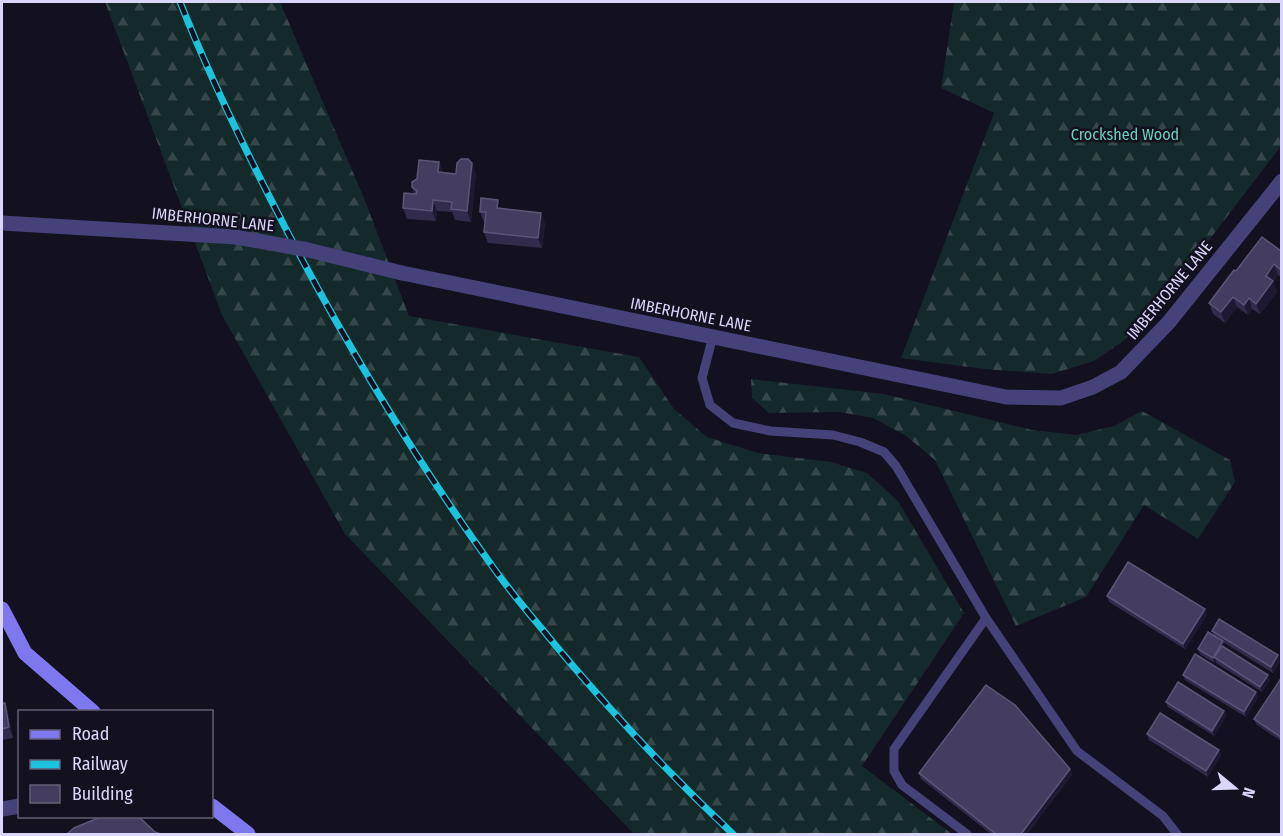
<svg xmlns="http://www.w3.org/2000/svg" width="1283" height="836" viewBox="0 0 1283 836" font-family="'Fira Sans Condensed',sans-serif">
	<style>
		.forest { fill: url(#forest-firs) }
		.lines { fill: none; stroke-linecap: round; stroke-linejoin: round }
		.service { stroke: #454179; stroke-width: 9 }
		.minor { stroke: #454179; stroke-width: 15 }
		.tertiary { stroke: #454179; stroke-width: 15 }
		.secondary { stroke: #7f77ee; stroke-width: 15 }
		.rail-casing { stroke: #1cc3de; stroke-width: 7 }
		.rail { stroke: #131020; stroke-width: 4.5; stroke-dasharray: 14; stroke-linecap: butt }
		.tertiary-bridge { stroke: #454179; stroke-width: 15 }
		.wall { fill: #332b4c }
		.shaded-wall { fill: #1e1833 }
		.building { fill: #453d5f; stroke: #5c5577; stroke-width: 1.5 }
		.labels { text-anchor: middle; stroke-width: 5; stroke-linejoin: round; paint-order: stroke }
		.park-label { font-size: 16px; fill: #6ad0bb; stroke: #131020 }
		.street-label { font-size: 16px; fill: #dad5fa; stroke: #131020 }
	</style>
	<defs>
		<pattern id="forest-firs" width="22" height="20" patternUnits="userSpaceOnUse" patternTransform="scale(1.5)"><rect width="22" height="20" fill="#142929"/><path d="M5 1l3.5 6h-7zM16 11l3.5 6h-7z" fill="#364749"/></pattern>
	</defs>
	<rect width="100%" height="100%" fill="#131020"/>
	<g class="forest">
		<polygon points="105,2 280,2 364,198 409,316 639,357 674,409 707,437 758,453 831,462 867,473 898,501 964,613 862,766 952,834 634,834 345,534 222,315"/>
		<polygon points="954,2 1281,2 1281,146 1158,307 1122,342 1094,361 1052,374 984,369 901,358 994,113 941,88"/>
		<polygon points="751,379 884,394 1032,430 1076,435 1114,426 1142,411 1230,460 1235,482 1198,539 1144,505 1086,597 1016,626 935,460 905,435 873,418 839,412 769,413 752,398"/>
	</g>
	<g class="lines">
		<g class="service">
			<polyline points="713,336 702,378 710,405 733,423 770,431 833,435 860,442 884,452 896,466 986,618 1077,751 1163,816 1177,834"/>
			<polyline points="967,834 902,785 894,771 894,749 986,618"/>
		</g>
		<polyline class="minor" points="2,809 20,806"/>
		<g class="tertiary">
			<polyline points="2,223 236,237"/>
			<polyline points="402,273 1006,397 1061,398 1093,387 1121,372 1169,322 1282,181"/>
		</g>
		<g class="secondary">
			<polyline points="2,609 25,653 93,712"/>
			<polyline points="212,806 248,834"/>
		</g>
		<defs>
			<path id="rail" d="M180 2C211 80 248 156 287 231 347 346 414 457 490 563 510 592 534 619 556 646 612 713 670 775 733 834"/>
		</defs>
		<use href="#rail" class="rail-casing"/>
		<use href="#rail" class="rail"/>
		<polyline class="tertiary-bridge" points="236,237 308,250 402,273"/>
	</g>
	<g class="wall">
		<polygon points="439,162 443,173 476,173 471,222 455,220 452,212 437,211 436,221 407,219 403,208 414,194 412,187 417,179"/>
		<polygon points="501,208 541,213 545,224 542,248 488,243 484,232 485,222 484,222 480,212"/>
		<polygon points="1281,251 1281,277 1278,275 1273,282 1277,292 1260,314 1252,309 1248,315 1237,307 1225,323 1213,314 1209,303"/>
		<polygon points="1107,596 1205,609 1207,615 1185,649 1109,602"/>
		<polygon points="1212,631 1280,661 1273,673 1223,642 1225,646 1224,647 1270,680 1262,692 1216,663 1216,661 1214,663 1200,654 1198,649 1214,635"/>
		<polygon points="1183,675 1256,692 1258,697 1246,717 1185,680"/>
		<polygon points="1281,681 1281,741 1256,724 1254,719"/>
		<polygon points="1166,702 1224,711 1226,716 1214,736 1168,707"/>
		<polygon points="2,703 5,703 8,713 13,738 2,740"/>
		<polygon points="1147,734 1219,750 1221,755 1208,777 1149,740"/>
		<polygon points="1070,769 1072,775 1027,834 991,834 921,779 919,773"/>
	</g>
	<g class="shaded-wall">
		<polygon points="439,162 443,173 438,172"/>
		<polygon points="472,163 476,173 471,222 467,211"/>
		<polygon points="433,200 437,211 436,221 432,211"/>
		<polygon points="541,213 545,224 542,248 538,238"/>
		<polygon points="1274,264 1278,275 1273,282 1277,292 1260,314 1256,304 1266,276"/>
		<polygon points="1233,297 1237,307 1225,323 1221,312"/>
		<polygon points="1249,298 1252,309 1248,315 1244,305"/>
		<polygon points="1205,609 1207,615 1185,649 1183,644"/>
		<polygon points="1223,641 1225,646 1217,659 1214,657 1216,661 1214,663 1213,658"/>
		<polygon points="1278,655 1280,661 1273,673 1271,667"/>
		<polygon points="1268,675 1270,680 1262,692 1260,687"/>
		<polygon points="1256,692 1258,697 1246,717 1244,712"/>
		<polygon points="5,703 8,713 13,738 9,727"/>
		<polygon points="1224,711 1226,716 1214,736 1212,731"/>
		<polygon points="1219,750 1221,755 1208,777 1206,771"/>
		<polygon points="1070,769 1072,775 1027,834 1021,834"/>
	</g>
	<g class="building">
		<polygon points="461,159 468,159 472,163 467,211 451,209 452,202 433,200 432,211 403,208 404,193 416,194 417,191 412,187 412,182 417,179 419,160 439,162 438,172 456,174 457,163"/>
		<polygon points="481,198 498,200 497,208 541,213 538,238 484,232 486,212 480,212"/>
		<polygon points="1262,237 1281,251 1281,267 1280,269 1274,264 1266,276 1273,281 1256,304 1249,298 1244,305 1233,297 1221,312 1209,303 1234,270 1236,271"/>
		<polygon points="1128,562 1205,609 1183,644 1107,596"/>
		<polygon points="1219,619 1278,655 1271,667 1212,631"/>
		<polygon points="1208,632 1223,641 1213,658 1198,649"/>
		<polygon points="1222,646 1268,675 1260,687 1214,657"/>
		<polygon points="1195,654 1256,692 1244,712 1183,675"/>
		<polygon points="1280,680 1281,681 1281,737 1254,719"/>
		<polygon points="1178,682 1224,711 1212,731 1166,702"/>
		<polygon points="986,685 1015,705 1070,769 1021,834 996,834 919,773"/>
		<polygon points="2,703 5,703 9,727 2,729"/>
		<polygon points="1160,713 1219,750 1206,771 1147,734"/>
		<polygon points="18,722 20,722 20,736"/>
		<polygon points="103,816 138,816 155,832 161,834 67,834 74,828"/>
	</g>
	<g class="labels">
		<g class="park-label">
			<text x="1125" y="140">Crockshed Wood</text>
		</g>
		<g class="street-label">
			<text transform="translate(213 219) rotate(6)" y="6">IMBERHORNE LANE</text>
			<text transform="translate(1169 290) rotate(-50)" y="6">IMBERHORNE LANE</text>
			<text transform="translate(691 314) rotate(11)" y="6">IMBERHORNE LANE</text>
		</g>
	</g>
	<rect width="1283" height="836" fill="none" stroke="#dad5fa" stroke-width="6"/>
	<rect x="18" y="710" width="195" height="108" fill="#131020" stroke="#635f77" stroke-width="1.5"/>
	<rect x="30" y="730" width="30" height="9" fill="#7f77ee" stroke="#635f77" stroke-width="1.5"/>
	<text x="72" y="740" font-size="18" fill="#dad5fa">Road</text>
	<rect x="30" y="760" width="30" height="9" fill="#1cc3de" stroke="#635f77" stroke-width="1.5"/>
	<text x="72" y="770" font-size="18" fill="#dad5fa">Railway</text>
	<rect x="30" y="785" width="30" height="18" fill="#453d5f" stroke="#635f77" stroke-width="1.5"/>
	<text x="72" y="800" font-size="18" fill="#dad5fa">Building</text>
	<g transform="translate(1235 788) rotate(109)" stroke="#131020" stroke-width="4.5" paint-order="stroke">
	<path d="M0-4.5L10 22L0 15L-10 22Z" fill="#dad5fa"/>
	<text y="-9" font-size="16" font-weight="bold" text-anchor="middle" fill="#dad5fa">N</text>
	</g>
</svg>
